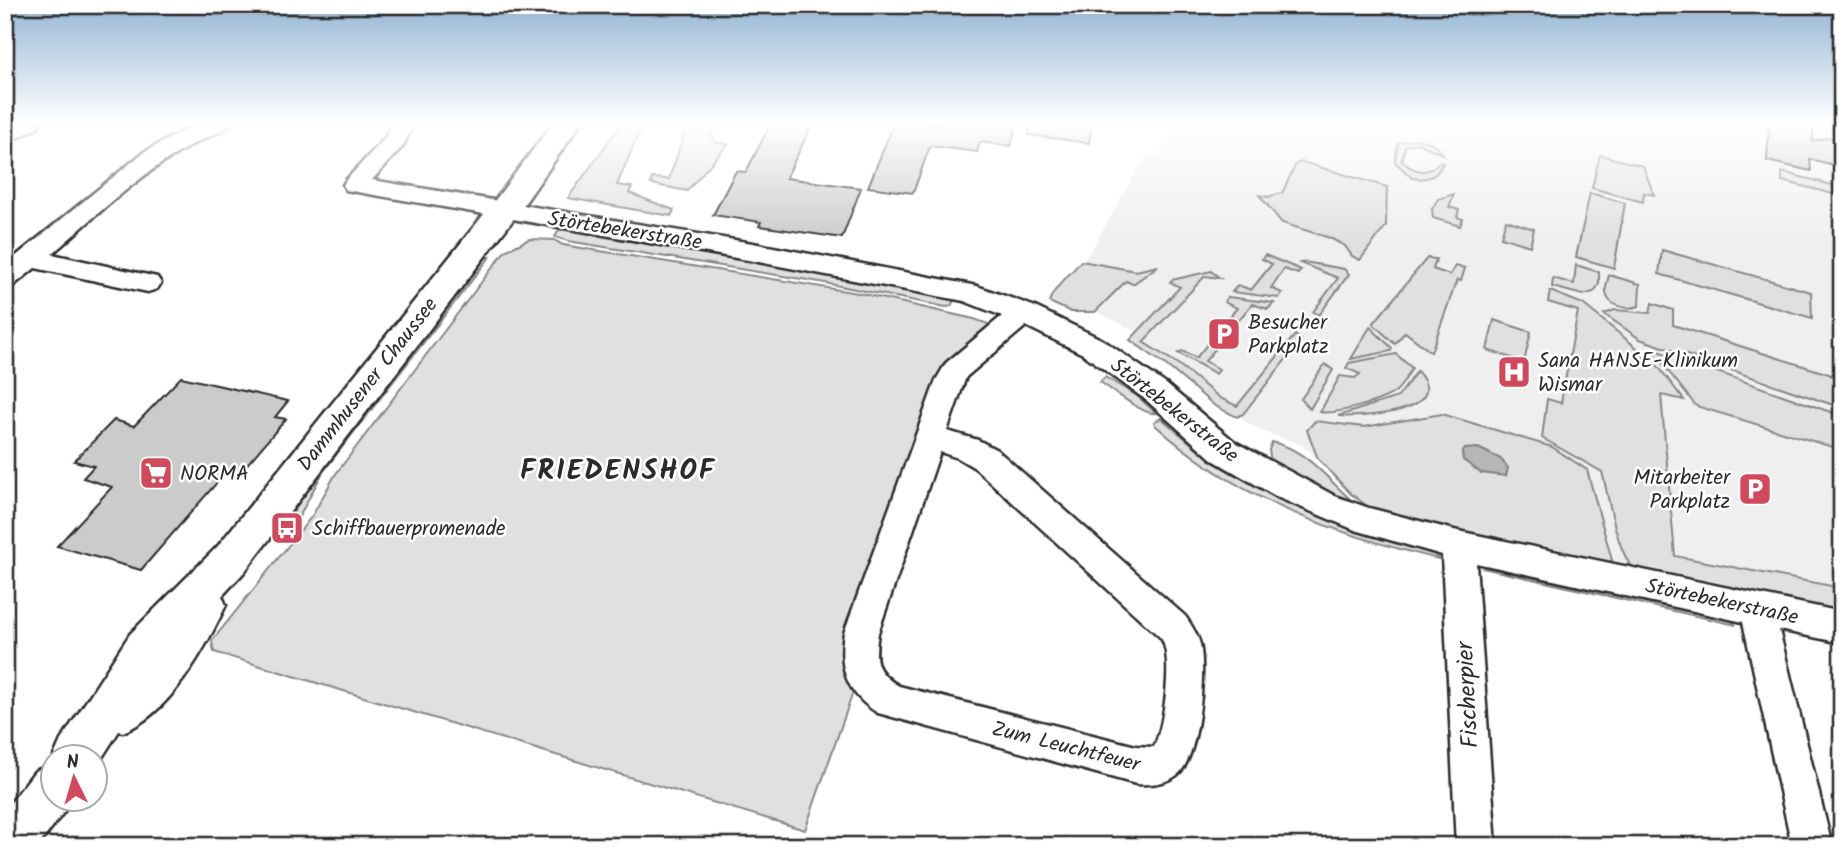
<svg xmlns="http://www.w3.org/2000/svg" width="1847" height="851" viewBox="0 0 1847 851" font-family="Kalam,sans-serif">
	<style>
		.built { fill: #efefef }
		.green { fill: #e0e0e0; stroke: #868686; stroke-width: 2 }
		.water { fill: #b6b6b6; stroke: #7e7e7e; stroke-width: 2 }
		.building { fill: #cbcbcb; stroke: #2b2b2b; stroke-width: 2 }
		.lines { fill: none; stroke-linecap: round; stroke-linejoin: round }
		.minor-casing { stroke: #2b2b2b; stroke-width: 5 }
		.tertiary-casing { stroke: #2b2b2b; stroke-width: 5 }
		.minor { fill: #fff; fill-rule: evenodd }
		.tertiary { fill: #fff; fill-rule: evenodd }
		.labels { text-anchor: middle; stroke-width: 5; stroke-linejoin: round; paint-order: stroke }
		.street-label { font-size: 21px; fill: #2b2b2b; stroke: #fff }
		.poi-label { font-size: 21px; fill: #2b2b2b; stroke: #fff; text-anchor: start }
		.near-street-label { font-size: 24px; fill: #2b2b2b; stroke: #fff }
		.district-label { font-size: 28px; font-weight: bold; letter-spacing: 2px; fill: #2b2b2b; stroke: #fff }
	</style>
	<rect width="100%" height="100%" fill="#fff"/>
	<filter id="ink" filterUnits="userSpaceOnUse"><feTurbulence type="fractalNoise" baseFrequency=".0143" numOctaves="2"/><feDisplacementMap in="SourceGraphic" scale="14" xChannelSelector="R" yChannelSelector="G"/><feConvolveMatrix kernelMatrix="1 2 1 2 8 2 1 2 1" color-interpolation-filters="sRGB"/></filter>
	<g filter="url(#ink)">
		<polygon class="built" points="1176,123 1842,123 1842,618 1370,508 1351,494 1316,457 1300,444 1261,431 1243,420 1237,407 1220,398 1178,364 1143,342 1137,332 1093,310 1071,312 1049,302 1052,292 1089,254 1143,160 1159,154"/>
		<g class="green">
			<polygon points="622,123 643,123 617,185 632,187 629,193 674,210 671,216 568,198"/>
			<polygon points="688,123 709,123 714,142 728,144 687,191 651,184 652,178 669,179"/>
			<path d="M1415 139 1432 143 1444 155 1418 143 1405 146 1402 161C1414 172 1428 176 1439 162L1443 163C1436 178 1427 180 1412 178L1395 162 1398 143Z"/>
			<polygon points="1600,155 1643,166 1654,195 1644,193 1643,202 1592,188"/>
			<polygon points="1302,162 1387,187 1386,226 1360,260 1352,256 1345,246 1330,238 1282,223 1259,195 1268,197 1282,193 1296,164"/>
			<polygon points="1782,172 1832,185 1841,191 1841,196 1782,181"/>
			<polygon points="1590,193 1625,203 1614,268 1576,257"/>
			<polygon points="1454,194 1449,207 1459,210 1457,217 1463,219 1460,226 1433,218 1432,209 1438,199"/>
			<polygon points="1506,220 1534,229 1530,246 1501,237"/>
			<polygon points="566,229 872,280 955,298 951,306 946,307 820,282 568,241 555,237 559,230"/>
			<polygon points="529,239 554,240 563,245 864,294 974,319 997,327 974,345 805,830 214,652 212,641 312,516 335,475 505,251"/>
			<polygon points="1662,250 1811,292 1812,318 1659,274"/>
			<polygon points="1265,255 1301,270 1298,274 1284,269 1271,288 1282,293 1279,298 1232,292 1238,285 1251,290 1272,264 1262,259"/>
			<polygon points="483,257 490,257 323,472 295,524 290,524 288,522 301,498"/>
			<polygon points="1427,258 1436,259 1433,269 1450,275 1455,266 1465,268 1461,281 1457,280 1431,352 1405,332 1395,344 1373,324"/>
			<path d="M1081 261 1136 271 1158 266 1133 284 1126 281 1095 312H1071L1049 302C1054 287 1071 274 1081 261Z"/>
			<polygon points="1304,262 1344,269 1349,274 1319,315 1313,312 1338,278 1300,263"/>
			<polygon points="1576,265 1599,272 1599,284 1594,292 1583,295 1552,287 1553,278 1574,284"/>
			<polygon points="1211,271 1220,278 1205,276 1143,342 1178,364 1220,398 1237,406 1295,335 1301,340 1243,414 1237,417 1215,406 1167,366 1130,340 1180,287 1170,282 1172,280"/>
			<path d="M1609 275 1640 284 1639 306C1628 310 1607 307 1606 292 1605 287 1608 280 1609 275Z"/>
			<path d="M1550 291 1583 304 1637 348 1636 355 1654 361 1684 400 1661 395 1675 556 1842 588V618L1637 574C1616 553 1610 501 1602 472L1542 438 1547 399 1561 403 1578 311 1548 302Z"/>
			<polygon points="1228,297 1274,303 1268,309 1252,304 1205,361 1219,369 1216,374 1178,353 1182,351 1196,358 1237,308 1224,302"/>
			<polygon points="1652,303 1673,310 1673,325 1829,374 1842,381 1842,408 1640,339 1604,314 1615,310 1650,313"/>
			<polygon points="1494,320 1531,332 1524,362 1487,350"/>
			<polygon points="1370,327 1392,348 1391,351 1351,359"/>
			<polygon points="1655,350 1842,416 1842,450 1696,406 1654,353"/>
			<path d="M1396 354 1412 368C1407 376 1403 385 1396 391 1384 401 1336 415 1320 412L1340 376 1355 378 1360 374 1346 368 1349 363Z"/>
			<polygon points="1325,364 1333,370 1310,409 1301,399"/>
			<path d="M1417 371C1456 413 1360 418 1338 416L1398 397Z"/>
			<path d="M1105 377 1137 396 1156 413C1144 416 1113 390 1100 382Z"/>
			<polygon points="1442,414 1552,447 1587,470 1612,560 1602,567 1404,521 1370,508 1351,494 1318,459 1307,430 1315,421 1364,427"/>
			<path d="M1161 418 1206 456 1233 474 1332 521 1381 537 1428 548 1439 559C1334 534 1236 499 1155 425L1154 422Z"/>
			<path d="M1272 442C1309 450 1330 483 1359 507L1316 490 1271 462 1269 450Z"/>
			<polygon points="1494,562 1722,613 1736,625 1483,568"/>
		</g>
		<polygon class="water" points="1478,448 1501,459 1508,468 1506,476 1481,473 1463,460 1462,453 1465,449"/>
		<g class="building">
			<polygon points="771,123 813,123 786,178 861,188 842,238 759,226 761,222 713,215 736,171 746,172"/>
			<polygon points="894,123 1017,123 1011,146 980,142 977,152 930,146 913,193 868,187"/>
			<polygon points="1029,123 1092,123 1089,143 1029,135"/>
			<polygon points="1769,123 1813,123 1813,141 1830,137 1842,144 1842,167 1810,159 1811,171 1767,161"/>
			<polygon points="181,377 288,401 275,417 286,419 238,475 226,472 141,570 57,546 112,487 83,478 94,466 74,461 114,420 134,426"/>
		</g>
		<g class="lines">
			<defs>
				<g id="minor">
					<polygon points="13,123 40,123 37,128 5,144 5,127"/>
					<path d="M198 123H232C227 130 199 140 190 146 139 174 96 216 52 254L157 277 161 283 157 289 148 292 35 268 14 285 5 288V265L144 152Z"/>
					<path d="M392 123H414L403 146 372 180 753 243 977 286 1033 306 1103 340 1166 384 1235 442 1335 496 1369 508 1458 531 1842 612V643L1779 630 1832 846H1792L1743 622 1476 563 1496 846H1456L1442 555 1355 530 1279 498 1213 460 1146 400 1083 354 1026 326 966 377 947 431 978 440 997 450 1185 616C1192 626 1200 638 1201 650 1205 675 1199 759 1177 775 1165 784 1150 785 1136 784L878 713C847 694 838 668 844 633L936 380 946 363 1002 316 964 301 753 261 346 190 343 185 346 180 385 138ZM940 452 958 458 975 468 1161 638C1174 658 1164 725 1154 747L1136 746 899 686C874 671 874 660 878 633Z"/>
				</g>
				<g id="tertiary">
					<path d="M553 123H581L515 217 245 571 222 596 226 605C205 649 170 714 123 732L119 731 94 770V756H54L61 740 130 634 217 547 493 203Z"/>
					<polygon points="52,764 52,798 71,798 69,805 38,846 5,846 5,810 35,771"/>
				</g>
			</defs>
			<use href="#minor" class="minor-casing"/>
			<use href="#tertiary" class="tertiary-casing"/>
			<use href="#minor" class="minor"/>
			<use href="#tertiary" class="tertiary"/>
		</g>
	</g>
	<linearGradient id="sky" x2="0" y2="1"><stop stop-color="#94b5d4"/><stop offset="0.51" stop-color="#fff"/><stop offset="1" stop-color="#fff" stop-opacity="0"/></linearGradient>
	<rect width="1847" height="242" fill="url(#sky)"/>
	<defs>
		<symbol id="parking-square" viewBox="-11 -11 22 22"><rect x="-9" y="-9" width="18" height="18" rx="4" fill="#d1495b" stroke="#fff"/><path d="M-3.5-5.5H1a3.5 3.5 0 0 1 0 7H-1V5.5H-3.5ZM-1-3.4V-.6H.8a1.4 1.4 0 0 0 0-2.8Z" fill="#fff"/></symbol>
		<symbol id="hospital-square" viewBox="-11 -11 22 22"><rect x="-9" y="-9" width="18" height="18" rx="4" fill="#d1495b" stroke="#fff"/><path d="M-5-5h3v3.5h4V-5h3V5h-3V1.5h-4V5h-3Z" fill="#fff"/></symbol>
		<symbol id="supermarket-square" viewBox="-11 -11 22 22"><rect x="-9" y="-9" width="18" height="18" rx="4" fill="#d1495b" stroke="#fff"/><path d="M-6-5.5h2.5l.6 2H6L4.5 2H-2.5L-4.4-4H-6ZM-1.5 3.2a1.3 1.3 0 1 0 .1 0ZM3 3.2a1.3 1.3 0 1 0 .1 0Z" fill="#fff"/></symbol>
		<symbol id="bus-square" viewBox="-11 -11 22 22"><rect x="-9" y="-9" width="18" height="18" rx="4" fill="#d1495b" stroke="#fff"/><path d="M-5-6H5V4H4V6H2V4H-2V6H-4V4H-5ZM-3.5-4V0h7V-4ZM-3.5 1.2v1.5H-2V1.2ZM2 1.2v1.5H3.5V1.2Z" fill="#fff"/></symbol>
	</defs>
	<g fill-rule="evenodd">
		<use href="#parking-square" x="1205" y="315" width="38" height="38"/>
		<use href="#hospital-square" x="1495" y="353" width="38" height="38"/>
		<use href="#supermarket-square" x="137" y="454" width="38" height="38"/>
		<use href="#parking-square" x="1736" y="470" width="38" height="38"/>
		<use href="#bus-square" x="268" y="509" width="38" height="38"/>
	</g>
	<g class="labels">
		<g class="street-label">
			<text transform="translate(625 230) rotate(9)" y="7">Störtebekerstraße</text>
			<text transform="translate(367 384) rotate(-52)" y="7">Dammhusener Chaussee</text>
			<text transform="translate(1175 410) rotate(38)" y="7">Störtebekerstraße</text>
			<text transform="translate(1722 601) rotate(12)" y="7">Störtebekerstraße</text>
			<text transform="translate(1066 746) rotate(14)" y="7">Zum Leuchtfeuer</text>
		</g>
		<g class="poi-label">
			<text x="1248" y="329">Besucher<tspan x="1248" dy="24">Parkplatz</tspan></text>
			<text x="1538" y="367">Sana HANSE-Klinikum<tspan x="1538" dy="24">Wismar</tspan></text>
			<text x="180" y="480">NORMA</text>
			<text x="1730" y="484" text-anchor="end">Mitarbeiter<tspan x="1730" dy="24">Parkplatz</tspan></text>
			<text x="312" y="535">Schiffbauerpromenade</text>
		</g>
		<g class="near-street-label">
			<text transform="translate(1467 695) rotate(-93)" y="8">Fischerpier</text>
		</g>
		<g class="district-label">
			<text x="618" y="479">FRIEDENSHOF</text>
		</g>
	</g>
	<rect width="1847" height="851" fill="none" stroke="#fff" stroke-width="28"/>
	<rect x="14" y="14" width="1819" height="823" fill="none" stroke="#2b2b2b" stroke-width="2.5" filter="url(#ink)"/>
	<g transform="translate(74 778) rotate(355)"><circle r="33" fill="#ffffff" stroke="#aaaaaa" stroke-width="2"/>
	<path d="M0-5L12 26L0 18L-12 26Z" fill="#d1495b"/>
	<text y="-10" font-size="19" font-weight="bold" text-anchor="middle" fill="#2b2b2b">N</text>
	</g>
</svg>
